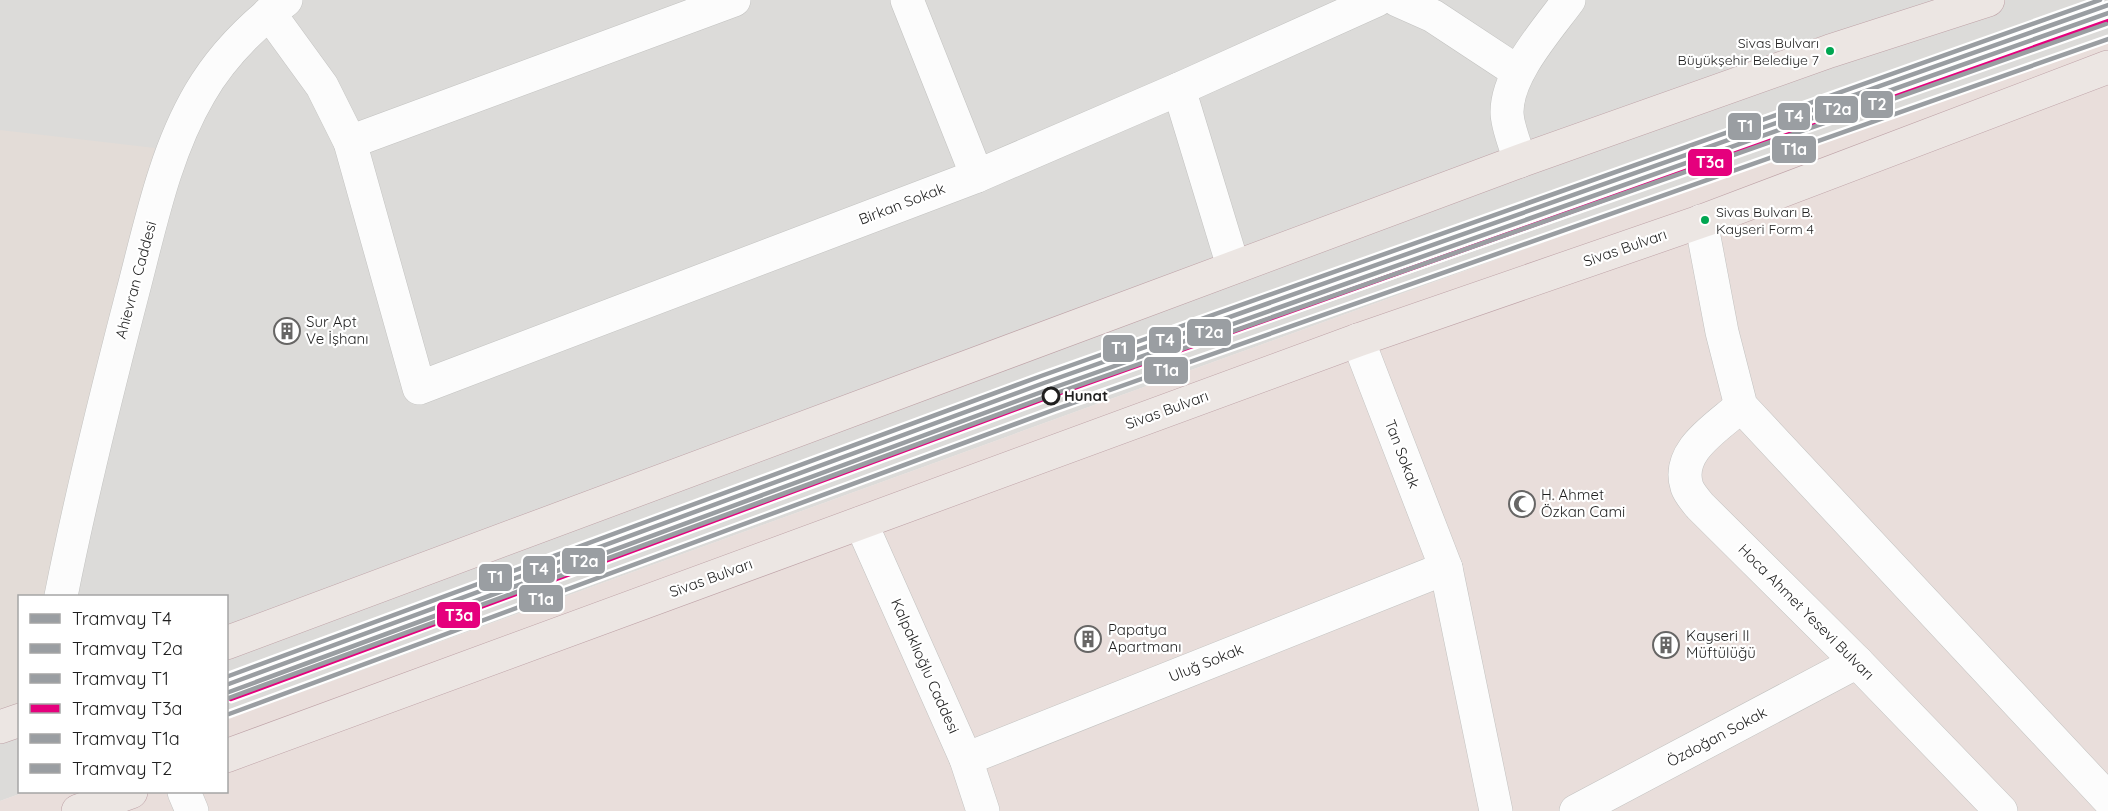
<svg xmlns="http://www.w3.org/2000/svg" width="2108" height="811" viewBox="0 0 2108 811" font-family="Quicksand,sans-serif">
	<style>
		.residential { fill: #dcdbd9 }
		.commercial { fill: #e9dedb }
		.military { fill: #e3dcd7 }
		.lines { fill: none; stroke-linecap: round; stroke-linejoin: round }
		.minor-casing { stroke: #c2c2c0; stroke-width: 34 }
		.tertiary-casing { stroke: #c2c2c0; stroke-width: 34 }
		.trunk-casing { stroke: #bea2a7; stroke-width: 34 }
		.minor { stroke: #fcfcfc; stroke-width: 33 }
		.tertiary { stroke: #fcfcfc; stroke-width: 33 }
		.trunk { stroke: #ece6e3; stroke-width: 33 }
		.tram-1-casing { stroke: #fff; stroke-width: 9 }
		.tram-2-casing { stroke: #fff; stroke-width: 9 }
		.tram-3-casing { stroke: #fff; stroke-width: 9 }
		.tram-4-casing { stroke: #fff; stroke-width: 9 }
		.tram-5-casing { stroke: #fff; stroke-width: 9 }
		.tram-6-casing { stroke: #fff; stroke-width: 9 }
		.tram-1 { stroke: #9a9ea2; stroke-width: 4.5 }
		.tram-2 { stroke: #9a9ea2; stroke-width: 4.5 }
		.tram-3 { stroke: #9a9ea2; stroke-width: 4.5 }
		.tram-4 { stroke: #e5007d; stroke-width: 4.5 }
		.tram-5 { stroke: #9a9ea2; stroke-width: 4.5 }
		.tram-6 { stroke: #9a9ea2; stroke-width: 4.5 }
		.bus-dot { fill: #00a651; stroke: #fff; stroke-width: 2 }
		.stop-dot { fill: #fff; stroke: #1f1f1f; stroke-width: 3 }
		.labels { text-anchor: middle; stroke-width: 4.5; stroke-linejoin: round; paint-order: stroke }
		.bus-label { font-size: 14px; fill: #1f1f1f; stroke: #fff; text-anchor: end }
		.street-label { font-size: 15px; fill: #1f1f1f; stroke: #fff }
		.poi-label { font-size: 15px; fill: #1f1f1f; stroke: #fff; text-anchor: start }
		.stop-label { font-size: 15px; font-weight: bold; fill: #1f1f1f; stroke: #fff; text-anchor: start }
		.line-badge { stroke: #fff; stroke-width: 2 }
		.badge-label { font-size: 16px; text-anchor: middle; font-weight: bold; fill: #fff }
	</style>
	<rect width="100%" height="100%" fill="#ecebe8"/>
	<polygon class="residential" points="0,0 2108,0 2108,38 227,719 226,596 20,596 20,792 25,792 0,801"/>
	<polygon class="commercial" points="2108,38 2108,811 0,811 0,801 25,792 226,792 227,719"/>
	<polygon class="military" points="0,130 155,148 51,596 20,596 19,713 0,721"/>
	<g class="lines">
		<defs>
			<g id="minor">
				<polyline points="907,0 977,176"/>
				<polyline points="1397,0 1433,16 1518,72"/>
				<polyline points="269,13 322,86 350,142 419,388 977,176 1179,89 1377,0"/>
				<polyline points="1179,89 1233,266"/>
				<polyline points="350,142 734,0"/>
				<path d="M1520 161C1516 146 1507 127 1507 112 1507 74 1547 30 1569 0"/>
				<polyline points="1358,340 1446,568 1496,811"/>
				<polyline points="861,523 966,759 983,811"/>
				<polyline points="966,759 1446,568"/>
				<polyline points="184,792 192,811"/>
				<polyline points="1576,811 1857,662"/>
			</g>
			<g id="tertiary">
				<polyline points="1701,221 1722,332 1741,406 2108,799"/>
				<path d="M1741 406C1718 427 1675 451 1687 487 1689 493 1695 500 1700 506L1857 662 2001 811"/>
				<path d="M61 596C81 495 106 395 132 295 150 227 164 154 200 93 221 57 253 25 286 0"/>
			</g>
			<g id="trunk">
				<polyline points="226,643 1520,161 1830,51 1988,0"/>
				<polyline points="0,727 20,720"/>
				<polyline points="226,756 1358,340 1705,220 2108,67"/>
				<polyline points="78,811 131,792"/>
			</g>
		</defs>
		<use href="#minor" class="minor-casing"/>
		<use href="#tertiary" class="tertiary-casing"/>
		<use href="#trunk" class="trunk-casing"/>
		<use href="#minor" class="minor"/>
		<use href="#tertiary" class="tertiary"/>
		<use href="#trunk" class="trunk"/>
		<defs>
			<polyline id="tram-1" points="226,685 1044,383 2108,5"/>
			<polyline id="tram-2" points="229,692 1047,390 2108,13"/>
			<polyline id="tram-3" points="226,677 1041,376 2100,0"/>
			<polyline id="tram-4" points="231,699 1049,397 2108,21"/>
			<polyline id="tram-5" points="229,714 1056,409 2108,39"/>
			<polyline id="tram-6" points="226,699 1051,395 2106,24"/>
		</defs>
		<use href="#tram-1" class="tram-1-casing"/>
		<use href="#tram-2" class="tram-2-casing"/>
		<use href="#tram-3" class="tram-3-casing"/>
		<use href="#tram-4" class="tram-4-casing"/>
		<use href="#tram-5" class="tram-5-casing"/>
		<use href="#tram-6" class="tram-6-casing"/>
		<use href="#tram-1" class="tram-1"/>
		<use href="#tram-2" class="tram-2"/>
		<use href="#tram-3" class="tram-3"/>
		<use href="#tram-4" class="tram-4"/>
		<use href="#tram-5" class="tram-5"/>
		<use href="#tram-6" class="tram-6"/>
	</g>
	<defs>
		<symbol id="building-ring" viewBox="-11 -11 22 22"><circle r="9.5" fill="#fff" stroke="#676665" stroke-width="1.5"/><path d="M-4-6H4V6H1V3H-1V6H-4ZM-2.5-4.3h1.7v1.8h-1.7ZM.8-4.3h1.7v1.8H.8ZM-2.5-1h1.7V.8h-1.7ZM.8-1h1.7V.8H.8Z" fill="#676665"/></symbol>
		<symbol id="mosque-ring" viewBox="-11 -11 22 22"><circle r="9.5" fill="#fff" stroke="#676665" stroke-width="1.5"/><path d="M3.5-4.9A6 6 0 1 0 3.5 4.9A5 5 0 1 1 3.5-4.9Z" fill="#676665"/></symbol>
	</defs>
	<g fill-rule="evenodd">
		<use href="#building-ring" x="272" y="316" width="30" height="30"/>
		<use href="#mosque-ring" x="1507" y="489" width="30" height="30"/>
		<use href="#building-ring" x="1073" y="624" width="30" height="30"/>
		<use href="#building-ring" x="1651" y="630" width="30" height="30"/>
	</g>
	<g class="bus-dot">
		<circle cx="1830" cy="51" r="5"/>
		<circle cx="1705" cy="220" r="5"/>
	</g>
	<circle class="stop-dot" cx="1051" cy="396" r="8"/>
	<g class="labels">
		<g class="bus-label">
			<text x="1819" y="48">Sivas Bulvarı<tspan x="1819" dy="17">Büyükşehir Belediye 7</tspan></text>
			<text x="1716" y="217" text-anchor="start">Sivas Bulvarı B.<tspan x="1716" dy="17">Kayseri Form 4</tspan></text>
		</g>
		<g class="street-label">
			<text transform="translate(902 204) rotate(-21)" y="5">Birkan Sokak</text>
			<text transform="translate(1625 248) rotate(-19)" y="5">Sivas Bulvarı</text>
			<text transform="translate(136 280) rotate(-75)" y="5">Ahievran Caddesi</text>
			<text transform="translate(1167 410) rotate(-20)" y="5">Sivas Bulvarı</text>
			<text transform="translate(1402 454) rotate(69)" y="5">Tan Sokak</text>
			<text transform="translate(711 578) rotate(-20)" y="5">Sivas Bulvarı</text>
			<text transform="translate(1806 612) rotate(45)" y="5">Hoca Ahmet Yesevi Bulvarı</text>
			<text transform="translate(1206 663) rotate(-22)" y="5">Uluğ Sokak</text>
			<text transform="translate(925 666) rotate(66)" y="5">Kalpaklıoğlu Caddesi</text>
			<text transform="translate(1717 737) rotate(-28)" y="5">Özdoğan Sokak</text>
		</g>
		<g class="poi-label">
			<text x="306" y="327">Sur Apt<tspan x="306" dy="17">Ve İşhanı</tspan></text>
			<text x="1541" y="500">H. Ahmet<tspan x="1541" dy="17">Özkan Cami</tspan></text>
			<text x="1108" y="635">Papatya<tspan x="1108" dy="17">Apartmanı</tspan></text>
			<text x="1686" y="641">Kayseri Il<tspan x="1686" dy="17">Müftülüğü</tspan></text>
		</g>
		<g class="stop-label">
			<text x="1064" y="401">Hunat</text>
		</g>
	</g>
	<g class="line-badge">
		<rect x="1860" y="90" width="34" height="29" rx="6" fill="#9a9ea2"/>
		<rect x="1814" y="95" width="45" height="29" rx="6" fill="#9a9ea2"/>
		<rect x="1777" y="102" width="34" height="29" rx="6" fill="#9a9ea2"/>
		<rect x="1727" y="112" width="35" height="29" rx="6" fill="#9a9ea2"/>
		<rect x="1771" y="135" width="46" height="29" rx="6" fill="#9a9ea2"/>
		<rect x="1687" y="148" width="46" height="29" rx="6" fill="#e5007d"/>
		<rect x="1186" y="318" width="46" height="29" rx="6" fill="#9a9ea2"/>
		<rect x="1148" y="326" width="34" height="28" rx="6" fill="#9a9ea2"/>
		<rect x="1102" y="334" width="34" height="29" rx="6" fill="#9a9ea2"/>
		<rect x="1143" y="356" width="46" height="29" rx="6" fill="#9a9ea2"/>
		<rect x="561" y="547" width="45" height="28" rx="6" fill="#9a9ea2"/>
		<rect x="522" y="555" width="34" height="29" rx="6" fill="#9a9ea2"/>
		<rect x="478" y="563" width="35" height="29" rx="6" fill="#9a9ea2"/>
		<rect x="518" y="584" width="46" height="29" rx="6" fill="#9a9ea2"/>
		<rect x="436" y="601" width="45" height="28" rx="6" fill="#e5007d"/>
	</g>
	<g class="badge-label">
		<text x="1877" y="110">T2</text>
		<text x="1837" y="115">T2a</text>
		<text x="1794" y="122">T4</text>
		<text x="1745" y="132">T1</text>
		<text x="1794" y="155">T1a</text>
		<text x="1710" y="168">T3a</text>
		<text x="1209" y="338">T2a</text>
		<text x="1165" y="346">T4</text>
		<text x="1119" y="354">T1</text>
		<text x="1166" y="376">T1a</text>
		<text x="584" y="567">T2a</text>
		<text x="539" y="575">T4</text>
		<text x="495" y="583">T1</text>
		<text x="541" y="605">T1a</text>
		<text x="459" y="621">T3a</text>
	</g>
	<rect x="18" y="595" width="210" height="198" fill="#ffffff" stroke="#a5a5a5" stroke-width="1.5"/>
	<rect x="30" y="614" width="30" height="9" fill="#9a9ea2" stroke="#a5a5a5" stroke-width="1.5"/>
	<text x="72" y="625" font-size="18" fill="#1f1f1f">Tramvay T4</text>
	<rect x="30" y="644" width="30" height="9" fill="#9a9ea2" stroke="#a5a5a5" stroke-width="1.5"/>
	<text x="72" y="655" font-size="18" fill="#1f1f1f">Tramvay T2a</text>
	<rect x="30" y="674" width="30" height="9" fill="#9a9ea2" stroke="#a5a5a5" stroke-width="1.5"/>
	<text x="72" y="685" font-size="18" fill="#1f1f1f">Tramvay T1</text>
	<rect x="30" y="704" width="30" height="9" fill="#e5007d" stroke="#a5a5a5" stroke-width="1.5"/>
	<text x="72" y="715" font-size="18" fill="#1f1f1f">Tramvay T3a</text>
	<rect x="30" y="734" width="30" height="9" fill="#9a9ea2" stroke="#a5a5a5" stroke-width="1.5"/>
	<text x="72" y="745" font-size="18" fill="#1f1f1f">Tramvay T1a</text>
	<rect x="30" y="764" width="30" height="9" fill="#9a9ea2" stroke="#a5a5a5" stroke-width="1.5"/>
	<text x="72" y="775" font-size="18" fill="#1f1f1f">Tramvay T2</text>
</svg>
